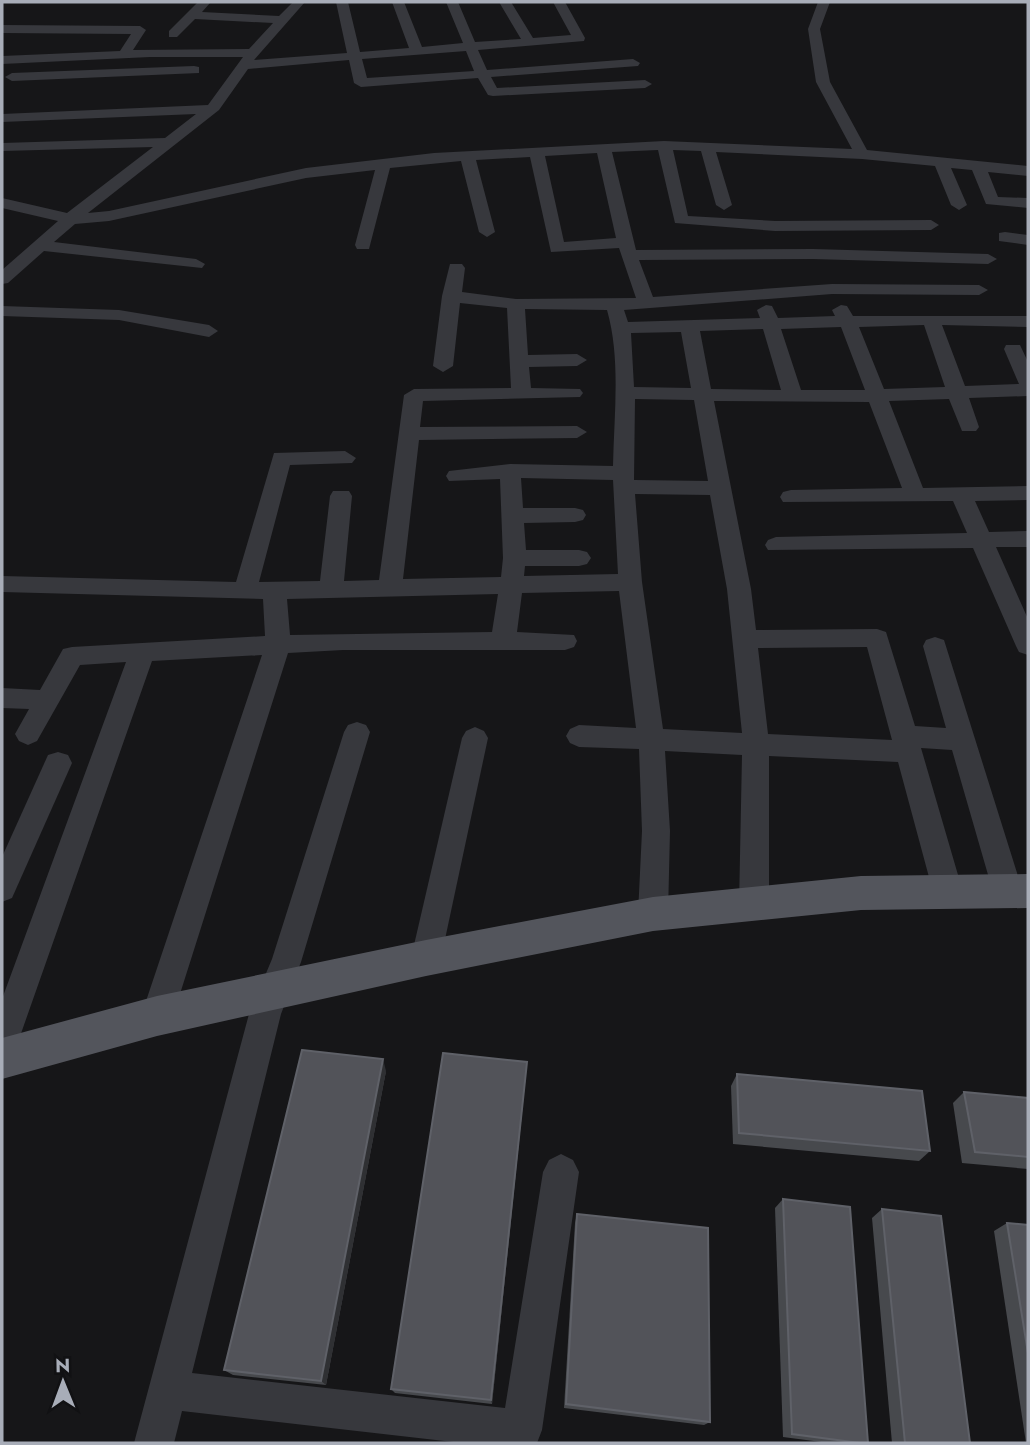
<svg xmlns="http://www.w3.org/2000/svg" width="1030" height="1445" viewBox="0 0 1030 1445" font-family="Jost,sans-serif">
	<style>
		.lines { fill: none; stroke-linecap: round; stroke-linejoin: round }
		.minor { fill: #37383d; fill-rule: evenodd }
		.major { fill: #53555c; fill-rule: evenodd }
		.wall { fill: #47494d }
		.shaded-wall { fill: #2f3033 }
		.building { fill: #525359; stroke: #5f6168; stroke-width: 2 }
	</style>
	<rect width="100%" height="100%" fill="#161618"/>
	<g class="lines">
		<g class="minor">
			<path d="M198 2 210 3 202 12 279 16 293 2H305L254 60 347 53 336 2H348L360 52 409 48 392 2H404L422 47 463 43 446 2H458L475 42 521 39 499 2H511L533 38 571 35 553 2H565L585 38 584 41 478 50 487 70 633 59 640 63 638 66 491 77 497 88 645 80 652 84 645 88 493 96 488 95 478 78 361 87 354 83 349 60 248 69 219 110 88 213 109 211 306 168 434 153 664 141 852 149 816 82 808 29 818 2H830L820 29 830 82 867 150 1028 166V176L988 172 998 197 1028 198V208L986 204 972 170 951 168 967 205 959 210 951 205 935 166 862 159 716 152 732 205 724 210 716 205 701 151 673 150 688 216 775 221 931 220 939 225 931 230 775 231 675 223 658 150 612 152 636 250 813 249 988 254 997 259 988 264 813 259 639 260 653 297 832 284 979 285 988 290 979 295 832 294 624 310 628 322 760 318 757 310 766 305 772 306 778 318 835 316 832 310 841 305 847 306 853 316H1028V327L942 325 965 386 1019 384 1004 349 1006 345H1020L1028 362V396L969 398 979 427 976 431H962L949 399 889 401 923 488 1028 486V500L975 501 989 532 1028 531V547H996L1028 619V655L1019 652 1016 646 973 548 768 550 765 545 768 540 776 537 967 533 953 501 783 502 780 497 783 492 791 490 902 488 869 402 714 401 751 589 756 630 877 629 886 632 915 726 946 728 923 646 926 640 935 637 944 640 1023 892 1018 901 1008 905 998 901 993 892 952 750 921 748 963 892 958 901 948 905 938 901 933 892 898 762 769 756V906L765 915 754 919 743 915 739 906 742 755 665 751 670 831 668 914 664 924 653 928 642 924 638 914 642 831 639 749 579 747 570 743 566 736 570 729 579 725 636 728 619 591 522 593 517 632 574 635 577 641 574 647 565 650H343L288 653 173 1016 168 1027 157 1031 146 1027 141 1016 262 655 152 661 18 1042 14 1053 2 1058V999L126 662 80 665 37 741 28 745 19 741 15 734 29 709 2 708V688L40 690 63 649 72 647 265 636 263 599 2 592V576L236 582 274 453 345 451 356 458 352 463 290 465 259 582 320 581 330 496 333 491H349L352 496 344 581 379 580 404 395 414 389 511 388 507 308 460 303 453 366 443 372 433 366 442 296 450 264H462L465 268 462 292 516 299 636 298 619 248 551 252 530 157 476 160 495 232 487 237 479 232 461 161 390 168 369 249H357L355 245 375 170 306 178 109 221 75 224 54 242 196 259 205 264 202 268 44 251 8 283 2 284V270L58 221 2 208V198L67 213 153 147 2 151V143L165 138 196 114 2 122V114L208 105 243 57H150L2 64V56L120 51 131 34 2 33V25L140 26 146 30 133 50 249 49 273 23 195 19 177 37H169V31ZM466 51 474 71 367 78 362 59ZM597 153 616 238 564 242 545 156ZM525 309 607 310C621 359 614 415 613 466L510 464 449 471 446 476 449 481 500 479 503 558 501 577 403 579 419 440 577 438 587 432 577 426 420 427 423 401 580 397 583 393 580 389 531 388 529 367 577 366 587 360 577 354 528 355ZM924 325 945 387 884 389 859 327ZM841 327 865 390H801L781 329ZM763 329 781 390 711 389 700 331ZM681 332 691 388 634 387 631 333ZM635 399 694 400 708 481 634 480ZM521 478 613 480 618 574 524 576 525 566H579L587 564 591 558 587 552 579 550H526L524 523 575 522 583 520 586 515 583 510 575 508H523ZM635 494 710 495 727 589 742 733 663 729 642 582ZM498 594 492 632 290 635 287 599ZM867 647 892 740 768 734 758 648Z"/>
			<polygon points="194,66 199,67 199,73 12,81 5,77 12,73"/>
			<polygon points="1005,232 1028,235 1028,245 999,241 999,233"/>
			<polygon points="2,306 119,310 209,325 218,331 209,337 119,320 2,316"/>
			<polygon points="357,722 366,725 370,732 301,962 281,1014 192,1373 505,1408 543,1172 549,1160 561,1154 573,1160 579,1172 542,1430 537,1443 462,1443 182,1411 174,1443 134,1443 249,1014 272,959 344,732 348,725"/>
			<polygon points="475,727 484,731 488,738 441,958 437,968 426,972 415,968 411,958 462,738 466,731"/>
			<polygon points="58,752 68,755 72,763 12,898 2,902 2,857 48,755"/>
		</g>
		<polygon class="major" points="1028,874 1028,908 861,910 653,931 426,976 157,1036 2,1079 2,1038 157,996 426,940 653,897 861,876"/>
	</g>
	<g class="wall">
		<polygon points="386,1071 326,1385 233,1375 224,1370"/>
		<polygon points="526,1074 492,1404 395,1393 391,1389"/>
		<polygon points="737,1074 930,1151 919,1161 733,1144 731,1086"/>
		<polygon points="964,1092 1028,1098 1028,1169 962,1163 953,1103"/>
		<polygon points="783,1199 868,1443 829,1443 783,1437 775,1208"/>
		<polygon points="882,1209 970,1443 892,1443 872,1218"/>
		<polygon points="577,1214 710,1422 704,1425 564,1408 575,1223"/>
		<polygon points="1007,1223 1028,1225 1028,1443 1026,1443 994,1231"/>
	</g>
	<g class="shaded-wall">
		<polygon points="383,1059 386,1071 326,1385 321,1381"/>
		<polygon points="527,1062 526,1074 492,1404 491,1400"/>
	</g>
	<g class="building">
		<polygon points="302,1050 383,1059 321,1381 224,1370"/>
		<polygon points="443,1053 527,1062 491,1400 391,1389"/>
		<polygon points="737,1074 922,1091 930,1151 739,1133"/>
		<polygon points="964,1092 1028,1098 1028,1157 975,1152"/>
		<polygon points="783,1199 850,1207 868,1443 860,1443 792,1434"/>
		<polygon points="882,1209 941,1216 970,1443 905,1443"/>
		<polygon points="577,1214 708,1228 710,1422 566,1404"/>
		<polygon points="1007,1223 1028,1225 1028,1353"/>
	</g>
	<rect width="1030" height="1445" fill="none" stroke="#a8adb8" stroke-width="7"/>
	<g transform="translate(63 1382) rotate(359)" stroke="#111113" stroke-width="5" paint-order="stroke">
	<path d="M0-5L12 26L0 18L-12 26Z" fill="#a8adb8"/>
	<text y="-10" font-size="19" font-weight="bold" text-anchor="middle" fill="#a8adb8">N</text>
	</g>
</svg>
